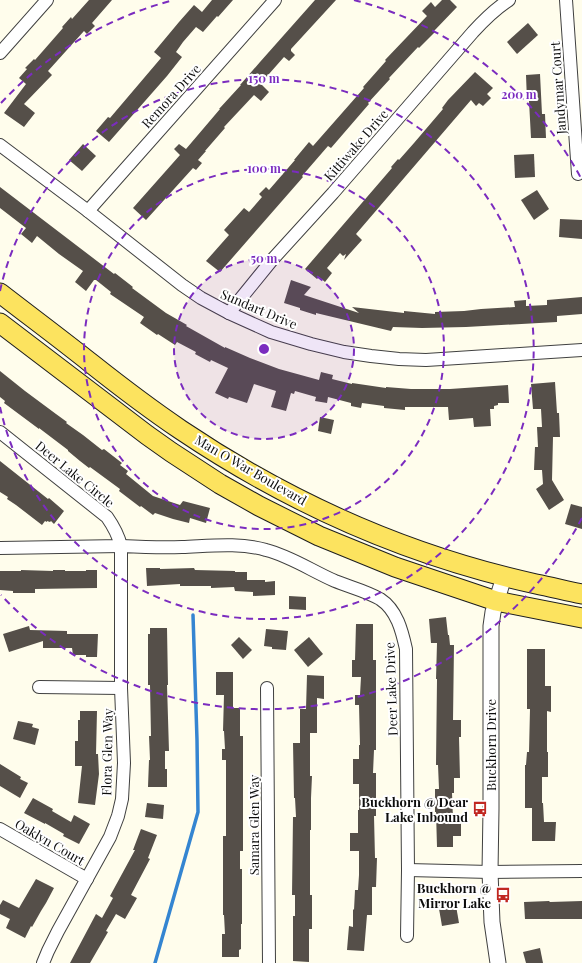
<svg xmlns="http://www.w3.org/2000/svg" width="582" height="963" viewBox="0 0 582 963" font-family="'Playfair Display',serif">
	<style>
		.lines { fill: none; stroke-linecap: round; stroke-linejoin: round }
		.stream { stroke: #3485d1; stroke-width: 3.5 }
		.building { fill: #554f49 }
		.minor-casing { stroke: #404040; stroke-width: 14 }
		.tertiary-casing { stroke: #404040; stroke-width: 17 }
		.primary-casing { stroke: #1e1e1e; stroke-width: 21 }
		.minor { stroke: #fff; stroke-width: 12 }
		.tertiary { stroke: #fff; stroke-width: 15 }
		.primary { stroke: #fce35f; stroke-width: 19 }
		.ring { fill: none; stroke: #7b2cbf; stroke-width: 2; stroke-dasharray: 7 5 }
		.labels { text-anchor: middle; stroke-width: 4; stroke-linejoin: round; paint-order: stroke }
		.street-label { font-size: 13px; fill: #0d0d0d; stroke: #fff }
		.poi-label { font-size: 13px; font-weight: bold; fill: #0d0d0d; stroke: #fff; text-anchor: end }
		.centre { fill: #7b2cbf; stroke: #fff; stroke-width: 2 }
		.ring-label { font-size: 12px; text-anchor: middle; font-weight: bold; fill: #7b2cbf; stroke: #fff; stroke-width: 4; stroke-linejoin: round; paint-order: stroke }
	</style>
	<rect width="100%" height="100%" fill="#fffdec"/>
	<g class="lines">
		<polyline class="stream" points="155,963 198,812 197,740 193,615"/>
	</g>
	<g class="building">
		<polygon points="89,0 112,0 92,23 95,26 87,34 84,31 48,71 52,75 24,104 35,113 24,127 4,113 26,84 19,78 27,69 25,68 34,59 35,60 63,28 62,27 71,17 72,19"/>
		<polygon points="212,0 233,0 218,17 217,16 203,32 196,27 183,42 176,52 182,57 167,76 109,142 96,131 108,117 110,118 161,58 154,52 179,22 194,5 202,12"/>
		<polygon points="315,0 336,0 291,49 291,51 295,55 289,61 284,57 269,74 269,75 261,84 269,92 261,101 254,95 224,127 225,128 205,151 206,151 198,160 202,163 196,170 193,168 146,220 133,208 180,155 174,149 179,144 186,149 220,109 219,109 241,85 240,85 260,62"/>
		<polygon points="442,0 450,0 457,7 434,31 435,32 419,48 418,47 389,78 390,79 368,103 369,104 331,148 328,146 302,176 303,177 220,272 206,261 229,235 224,230 244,208 249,212 262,197 259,194 266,187 269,190 295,160 294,160 309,142 313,146 364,88 363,87 386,61 385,60 427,16 422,11 431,2 435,7"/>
		<polygon points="528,23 538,35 517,54 507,42"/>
		<polygon points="475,72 493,88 487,94 491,98 483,106 479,103 476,106 471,100 356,234 362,240 344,260 346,254 343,256 340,253 327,268 332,273 325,282 319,277 317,279 305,269 392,168 391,167 398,159 399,160 414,143 443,109 442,108 448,100"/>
		<polygon points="540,74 542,114 545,114 546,138 531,138 529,101 527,101 526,75"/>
		<polygon points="83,144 96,156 82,171 69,160"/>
		<polygon points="534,154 535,177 515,178 514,155"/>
		<polygon points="0,187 114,274 115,273 133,287 132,288 166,313 187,325 186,326 225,348 225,347 250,358 279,369 319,380 321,372 333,375 332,379 352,384 352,383 386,388 386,387 411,389 450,389 508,385 509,403 498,403 498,405 494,406 494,409 490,409 491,426 474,427 473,418 449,420 448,407 405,407 405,410 384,408 384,406 362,403 361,408 351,406 351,403 328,397 327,403 315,401 316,397 295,391 294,394 291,393 286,411 271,407 276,391 254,384 247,403 229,397 228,399 215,393 228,368 211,360 210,362 195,354 196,352 177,342 175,345 158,334 157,335 140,323 144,317 110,294 111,292 96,280 94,280 86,291 75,282 83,271 59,254 37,236 32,243 21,234 26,228 0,208"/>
		<polygon points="537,190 549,209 534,220 521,200"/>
		<polygon points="560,219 582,220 582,239 559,237"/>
		<polygon points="291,280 311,287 304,295 359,313 352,307 404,313 404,311 435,314 435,312 464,311 481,309 515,307 514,301 526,300 526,306 547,305 547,300 582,297 582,314 557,316 557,322 466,327 422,328 393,327 391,331 316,313 316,315 300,310 300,308 284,303"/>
		<polygon points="0,371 25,391 56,414 67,422 66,423 83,435 102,450 104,449 122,463 120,465 128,471 126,474 153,496 180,505 183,501 210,508 206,523 190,518 189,523 173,519 155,513 153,515 141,506 140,507 119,491 120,489 90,467 89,468 80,461 68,451 68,450 39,428 39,429 4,403 5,401 0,397"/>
		<polygon points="555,382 557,413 559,413 560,437 553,437 552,480 564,500 549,510 536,489 543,484 542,470 534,470 535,447 538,447 537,427 542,427 541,409 533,409 531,384"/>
		<polygon points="320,417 334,420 331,434 318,431"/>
		<polygon points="0,461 48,499 49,498 64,511 54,524 51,521 50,522 47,521 47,522 45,521 42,525 16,505 7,499 8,497 0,492"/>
		<polygon points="571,504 582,507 582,529 565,524"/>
		<polygon points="146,568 160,568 160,569 194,568 195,570 235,571 235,572 247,572 247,580 265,580 265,582 275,581 275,595 253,596 253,592 235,591 234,587 211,588 211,586 180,586 180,584 147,586"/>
		<polygon points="21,570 53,571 53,570 65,570 65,571 86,571 86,570 97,570 97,588 35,589 35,593 13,593 13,591 0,590 0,571 21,571"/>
		<polygon points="289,596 306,597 306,610 289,609"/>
		<polygon points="446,617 448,635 449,635 450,645 454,645 453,720 461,720 461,737 459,737 460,778 454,778 454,793 452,793 453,819 461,818 461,836 453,836 453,847 437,847 436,812 435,812 435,789 439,789 438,765 436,765 437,679 436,679 437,643 431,643 429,619"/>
		<polygon points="356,624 373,624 373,660 376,660 376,750 374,750 373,773 376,773 376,816 374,816 375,858 377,858 376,887 372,887 372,915 367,915 364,951 347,950 349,926 353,927 353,909 354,910 355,890 358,890 359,875 359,851 350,851 350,833 358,833 358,810 359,810 359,784 353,784 353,759 359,759 359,745 360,745 359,705 355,705 355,695 360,695 361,677 352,677 352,660 355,660"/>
		<polygon points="29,626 30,630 67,631 67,634 98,634 97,657 86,657 86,655 73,655 72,648 43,648 43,641 9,652 3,634"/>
		<polygon points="150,628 167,628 168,685 167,685 169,751 165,751 165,769 167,769 167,787 148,787 149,760 150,760 149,736 151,736 150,685 148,685 148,634 150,634"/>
		<polygon points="266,629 288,631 286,650 272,649 272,647 264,646"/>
		<polygon points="239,637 252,650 243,659 231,645"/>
		<polygon points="309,637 323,654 308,667 294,650"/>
		<polygon points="527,649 545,649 545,686 551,686 551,712 547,711 547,752 548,752 548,777 542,777 542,803 543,803 544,822 556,822 555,841 532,841 532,808 525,808 525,765 526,765 527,752 529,752 530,709 527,709"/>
		<polygon points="216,672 233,672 233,708 240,708 240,736 243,736 243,851 240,851 240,869 242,869 242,924 241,924 241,949 239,950 239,957 222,957 222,934 225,934 224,915 223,915 223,836 226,836 226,760 222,760 222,749 225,749 224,731 223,731 224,695 216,695"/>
		<polygon points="307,675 324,676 324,699 317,698 317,733 310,733 310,776 312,776 311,798 311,830 310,830 310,895 312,895 312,929 309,929 309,962 293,961 293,916 295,916 295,895 292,895 293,817 296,817 295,798 294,798 293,743 300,743 300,709 306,709"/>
		<polygon points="80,711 97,711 96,754 98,754 99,774 95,805 78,803 82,766 75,766 75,741 78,741 78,720 80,720"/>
		<polygon points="18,721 33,724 32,727 39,729 35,745 13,739"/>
		<polygon points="0,764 21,777 20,779 28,783 20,798 0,786"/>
		<polygon points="33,798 53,809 52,811 71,822 74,815 90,824 79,844 63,836 64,834 45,823 45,824 24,813"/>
		<polygon points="147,803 164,805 163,819 145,817"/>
		<polygon points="141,829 157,835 148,858 150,859 131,895 137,898 125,919 116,914 106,931 108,932 90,963 70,963 96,914 102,918 113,898 110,896 135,850 133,850"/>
		<polygon points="36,879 54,888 46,903 41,911 32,927 31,926 25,938 6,928 10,919 0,914 0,905 3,900 19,908"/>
		<polygon points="455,900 459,923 442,926 438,903"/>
		<polygon points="549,901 550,902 582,901 582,919 525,919 524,902"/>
		<polygon points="540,948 543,963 526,963 523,952"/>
	</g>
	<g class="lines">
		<defs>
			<g id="minor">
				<polyline points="566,0 578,174"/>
				<polyline points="0,53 47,0"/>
				<polyline points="0,145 88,211 182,285 201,298 229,313 271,332 311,344 344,352 371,356 399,359 426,360 582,350"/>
				<polyline points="88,211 275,0"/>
				<path d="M229 313 272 260 333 193 473 32C484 20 495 9 509 0"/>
				<path d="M0 432 107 517C114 527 118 534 121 546L0 548"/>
				<polyline points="39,687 121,688"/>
				<polyline points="267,688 269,963"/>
				<polyline points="0,829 87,879"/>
				<polyline points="408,870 490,872 582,871"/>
				<path d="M43 963 48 951 58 931 110 837 118 816 122 799 124 763 121 688V546C141 547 161 548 182 547 209 546 239 542 266 550 290 556 312 571 335 581 350 587 366 591 380 599 397 610 402 631 406 649L408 870 407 936"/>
			</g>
			<polyline id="tertiary" points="498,963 492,922 490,872 491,809 491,626 493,612 504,577"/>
			<g id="primary">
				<path d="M0 293C31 317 62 340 92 364 121 387 150 409 181 430 288 502 409 556 536 584 551 587 567 591 582 594"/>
				<polyline points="0,323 147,435 171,452 220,484 259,506 319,536 395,567 496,601 582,618"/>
			</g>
		</defs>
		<use href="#minor" class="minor-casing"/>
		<use href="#tertiary" class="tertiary-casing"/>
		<use href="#primary" class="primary-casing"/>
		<use href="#minor" class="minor"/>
		<use href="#tertiary" class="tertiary"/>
		<use href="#primary" class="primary"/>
	</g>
	<circle cx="264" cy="349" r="90" fill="#7b2cbf" fill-opacity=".12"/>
	<g class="ring">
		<circle cx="264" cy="349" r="90"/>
		<circle cx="264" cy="349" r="180"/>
		<path d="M0 291A270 270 0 1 1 0 407"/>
		<path d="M582 518A360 360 0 0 1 1 595M1 103A360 360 0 0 1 174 0M354 0A360 360 0 0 1 582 180"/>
	</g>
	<defs>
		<symbol id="bus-bare" viewBox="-9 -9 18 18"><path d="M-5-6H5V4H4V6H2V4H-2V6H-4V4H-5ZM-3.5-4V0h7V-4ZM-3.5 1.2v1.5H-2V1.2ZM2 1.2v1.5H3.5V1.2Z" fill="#c02721" stroke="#fff" stroke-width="2.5" paint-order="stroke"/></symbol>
	</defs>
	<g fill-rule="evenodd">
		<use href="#bus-bare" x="469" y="798" width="22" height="22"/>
		<use href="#bus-bare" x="492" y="884" width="22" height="22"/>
	</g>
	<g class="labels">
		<g class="street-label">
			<text transform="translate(558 88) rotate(-94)" y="5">Jandymar Court</text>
			<text transform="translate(171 96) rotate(-48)" y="5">Remora Drive</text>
			<text transform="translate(356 145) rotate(-49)" y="5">Kittiwake Drive</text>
			<text transform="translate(259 309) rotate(23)" y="5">Sundart Drive</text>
			<text transform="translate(251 470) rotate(30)" y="5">Man O War Boulevard</text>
			<text transform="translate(75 474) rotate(39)" y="5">Deer Lake Circle</text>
			<text transform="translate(391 689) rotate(-92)" y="5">Deer Lake Drive</text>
			<text transform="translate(491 745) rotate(-90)" y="5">Buckhorn Drive</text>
			<text transform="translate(107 752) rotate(-89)" y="5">Flora Glen Way</text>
			<text transform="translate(254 825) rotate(-90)" y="5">Samara Glen Way</text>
			<text transform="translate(50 842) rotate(30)" y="5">Oaklyn Court</text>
		</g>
		<g class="poi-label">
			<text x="468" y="807">Buckhorn @ Dear<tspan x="468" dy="15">Lake Inbound</tspan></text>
			<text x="491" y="893">Buckhorn @<tspan x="491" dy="15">Mirror Lake</tspan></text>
		</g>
	</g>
	<circle cx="264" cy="349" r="6" class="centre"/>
	<g class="ring-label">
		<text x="264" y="83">150 m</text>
		<text x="519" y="99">200 m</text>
		<text x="264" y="173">100 m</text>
		<text x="264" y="263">50 m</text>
	</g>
</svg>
